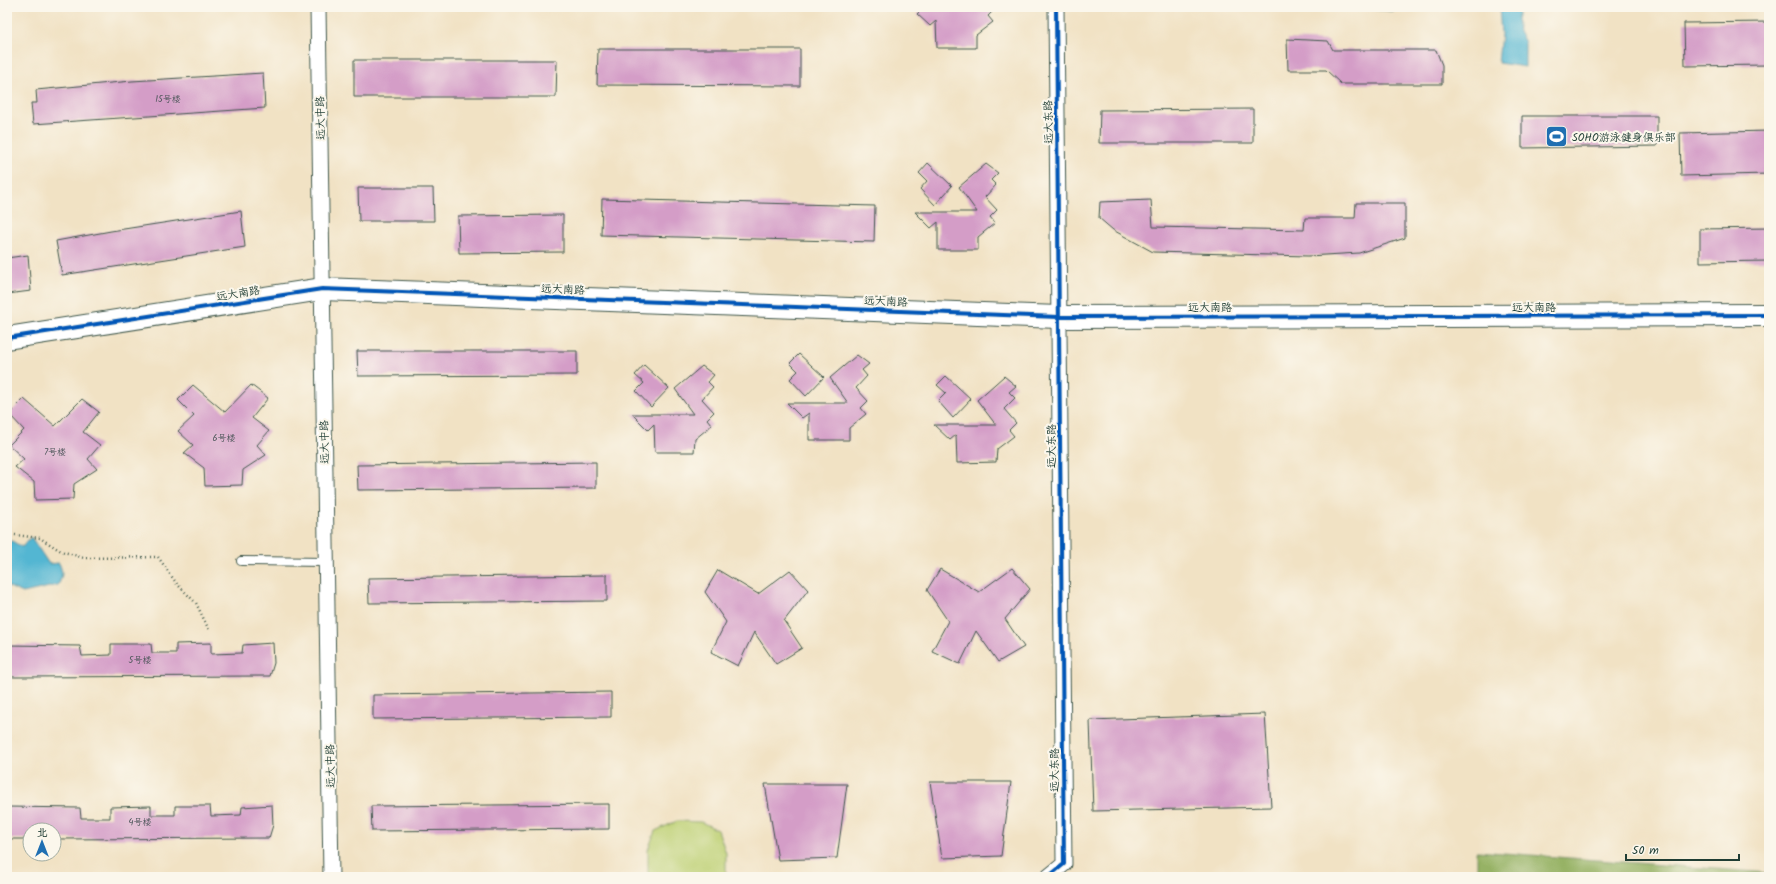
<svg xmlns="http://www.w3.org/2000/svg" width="1776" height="884" viewBox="0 0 1776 884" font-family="Kalam,'LXGW WenKai TC',sans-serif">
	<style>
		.green { fill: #bdd073; stroke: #6e8654 }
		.forest { fill: #96b265; stroke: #5a784c }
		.water { fill: #53b6d2; stroke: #397a83 }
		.building { fill: #d49dc7 }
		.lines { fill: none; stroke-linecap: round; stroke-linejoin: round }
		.lane-casing { stroke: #3e564a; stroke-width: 10 }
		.street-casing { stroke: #3e564a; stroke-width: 17 }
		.secondary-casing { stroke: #3e564a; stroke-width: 24 }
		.path { stroke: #3e564a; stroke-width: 2.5; stroke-dasharray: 1 3; stroke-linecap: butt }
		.lane { stroke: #fff; stroke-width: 8 }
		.street { stroke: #fff; stroke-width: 15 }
		.secondary { stroke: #fff; stroke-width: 22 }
		.cycleway-casing { stroke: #fbf7ec; stroke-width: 6 }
		.cycleway { stroke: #0057b8; stroke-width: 4 }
		.labels { text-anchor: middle; stroke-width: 4; stroke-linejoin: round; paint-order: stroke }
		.number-label { font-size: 9px; fill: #4c5559 }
		.street-label { font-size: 11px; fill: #1f3d34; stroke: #fbf7ec }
		.poi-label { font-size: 11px; fill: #1f3d34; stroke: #fbf7ec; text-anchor: start }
	</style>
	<rect width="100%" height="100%" fill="#fbf7ec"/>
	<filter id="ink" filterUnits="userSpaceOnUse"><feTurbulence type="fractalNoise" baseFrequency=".025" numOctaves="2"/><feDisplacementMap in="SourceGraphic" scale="8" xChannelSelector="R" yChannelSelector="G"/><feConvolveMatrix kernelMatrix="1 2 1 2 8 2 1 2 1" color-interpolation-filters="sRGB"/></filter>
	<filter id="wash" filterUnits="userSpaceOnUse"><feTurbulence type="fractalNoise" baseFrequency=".012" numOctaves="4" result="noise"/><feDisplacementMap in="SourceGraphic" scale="16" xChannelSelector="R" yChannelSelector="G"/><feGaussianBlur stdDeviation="0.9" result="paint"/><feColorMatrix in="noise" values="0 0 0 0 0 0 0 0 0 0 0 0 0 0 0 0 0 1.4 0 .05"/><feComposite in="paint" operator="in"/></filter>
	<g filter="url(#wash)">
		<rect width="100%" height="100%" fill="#f1e2c4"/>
		<polygon class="green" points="677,821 701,822 718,830 726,853 726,877 648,877 648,850 655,831"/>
		<polygon class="forest" points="1477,851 1769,873 1769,877 1477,877"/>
		<g class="water">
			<polygon points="1342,7 1408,7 1392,11"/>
			<polygon points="1499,7 1520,7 1517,19 1519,32 1525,42 1525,67 1498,63 1501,34"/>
			<path d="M31 537 49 564 59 563C63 572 63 576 58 585L23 593 7 586V541H12L22 547Z"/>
		</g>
		<g id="blocks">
			<g class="building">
				<polygon points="924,7 953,7 949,10 959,10 962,7 997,7 988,16 993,22 976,35 976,48 937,48 936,21 930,26 917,14"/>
				<polygon points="1769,22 1769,65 1685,66 1684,23"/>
				<polygon points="1287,39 1328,41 1333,50 1436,50 1442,65 1442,84 1341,84 1326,70 1288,70"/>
				<polygon points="598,49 800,49 800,86 597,85"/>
				<polygon points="354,60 557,60 556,97 354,97"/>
				<polygon points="263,73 265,108 33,124 31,103 37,103 36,90 132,81"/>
				<polygon points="1253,109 1253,143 1099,143 1100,110"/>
				<polygon points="1522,116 1657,116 1657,146 1522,148"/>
				<polygon points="1769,131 1769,174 1681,176 1680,133"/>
				<polygon points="928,163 952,186 935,205 920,189 927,181 919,173"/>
				<polygon points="986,164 998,173 991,180 996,185 985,197 997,210 990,217 995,223 978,237 978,250 938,250 938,222 931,228 915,212 977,212 959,187"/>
				<polygon points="358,188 433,188 434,221 359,221"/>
				<polygon points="602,199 875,206 874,242 601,235"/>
				<polygon points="1151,200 1153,227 1304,230 1305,218 1355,218 1356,203 1405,203 1405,238 1359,253 1308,256 1153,252 1113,230 1099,218 1100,202"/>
				<polygon points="241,211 245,247 62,275 56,241 111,231"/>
				<polygon points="563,215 563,252 459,253 458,216"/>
				<polygon points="1769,228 1769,261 1700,262 1700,229"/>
				<polygon points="28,255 31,291 7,294 7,272 9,271 7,258"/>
				<polygon points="357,351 577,351 577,375 358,376"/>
				<polygon points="799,354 824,377 806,396 790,379 798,371 790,363"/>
				<polygon points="857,355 869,364 862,370 867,376 856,388 868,401 861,408 866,414 849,428 849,440 809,440 809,413 802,418 787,403 848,403 830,378"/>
				<polygon points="644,365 669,388 651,407 636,391 644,383 635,375"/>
				<polygon points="702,366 714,375 708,382 713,387 702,399 714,412 707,419 712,425 695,439 694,452 655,452 654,424 648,430 632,414 693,414 675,389"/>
				<polygon points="946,376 971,399 953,418 938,401 946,393 937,385"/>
				<polygon points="1004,376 1016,386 1009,392 1015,398 1004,409 1016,423 1009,430 1014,436 997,449 996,462 957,463 956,435 950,440 934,425 996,425 977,400"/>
				<polygon points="193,385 225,412 251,385 268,398 252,418 269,431 257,445 266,455 243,470 242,485 205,486 204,468 184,453 193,445 178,431 194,416 178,400"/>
				<polygon points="24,399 55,426 82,399 99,412 83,432 100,445 88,459 97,469 74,484 73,499 35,500 34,482 15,467 24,459 9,445 24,430 9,414"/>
				<polygon points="596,462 596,488 358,490 357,465"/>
				<polygon points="1012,568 1030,589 1005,619 1024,647 998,662 976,631 960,664 932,651 948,621 927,590 940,569 979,592"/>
				<polygon points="718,570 758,594 790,570 808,590 784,621 802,648 776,664 754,632 738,666 711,652 726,622 705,592"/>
				<polygon points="607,575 607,601 369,603 368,578"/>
				<polygon points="211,643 211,654 242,653 243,645 273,643 274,663 270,676 13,677 7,672 7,645 80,646 82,656 111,655 111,644 151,644 152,653 176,653 176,644"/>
				<polygon points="611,692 611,717 373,719 373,695"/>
				<polygon points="1265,714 1271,807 1093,811 1090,720"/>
				<polygon points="930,782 1011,782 1001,856 942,858"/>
				<polygon points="765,784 847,784 837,858 778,860"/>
				<polygon points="609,804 609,829 372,831 371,806"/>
				<polygon points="272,805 273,825 269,838 54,839 54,830 30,830 30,839 12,839 7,835 7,807 80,808 81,818 110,818 110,807 151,806 151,815 175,815 175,806 210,806 211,816 241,815 242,807"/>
			</g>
		</g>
	</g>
	<g filter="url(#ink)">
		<use href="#blocks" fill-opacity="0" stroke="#3e564a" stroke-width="1"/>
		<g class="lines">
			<defs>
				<polyline id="lane" points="241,561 326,562"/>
				<g id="street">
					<polyline points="318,7 331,877"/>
					<polyline points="1048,877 1064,864 1056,7"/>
				</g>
				<polyline id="secondary" points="7,338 322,289 1059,317 1769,315"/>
			</defs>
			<use href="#lane" class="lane-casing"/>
			<use href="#street" class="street-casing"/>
			<use href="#secondary" class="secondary-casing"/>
			<polyline class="path" points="7,534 40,538 61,551 84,558 158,557 177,584 196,603 209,630"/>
			<use href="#lane" class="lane"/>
			<use href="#street" class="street"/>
			<use href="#secondary" class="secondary"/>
			<defs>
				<g id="cycleway">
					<polyline points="7,338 322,289 1059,317 1769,315"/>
					<polyline points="1048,877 1064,864 1056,7"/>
				</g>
			</defs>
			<use href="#cycleway" class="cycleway-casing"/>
			<use href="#cycleway" class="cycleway"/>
		</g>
	</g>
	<defs>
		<symbol id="stadium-square" viewBox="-11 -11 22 22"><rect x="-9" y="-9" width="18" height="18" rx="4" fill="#1f6fb2" stroke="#fbf7ec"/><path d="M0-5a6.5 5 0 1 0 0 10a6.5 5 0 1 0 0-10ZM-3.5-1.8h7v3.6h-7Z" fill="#fff"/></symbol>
	</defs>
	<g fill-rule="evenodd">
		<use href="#stadium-square" x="1544" y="124" width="25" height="25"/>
	</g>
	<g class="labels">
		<g class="number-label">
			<text x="168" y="102">15号楼</text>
			<text x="224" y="441">6号楼</text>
			<text x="55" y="455">7号楼</text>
			<text x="140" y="663">5号楼</text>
			<text x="140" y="825">4号楼</text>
		</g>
		<g class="street-label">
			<text transform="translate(320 118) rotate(-91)" y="4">远大中路</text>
			<text transform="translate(1048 122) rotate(-91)" y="4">远大东路</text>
			<text transform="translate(563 289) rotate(2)" y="4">远大南路</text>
			<text transform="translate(238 293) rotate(-9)" y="4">远大南路</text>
			<text transform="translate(886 301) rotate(2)" y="4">远大南路</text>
			<text x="1210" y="311">远大南路</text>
			<text x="1534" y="311">远大南路</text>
			<text transform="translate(324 442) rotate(-91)" y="4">远大中路</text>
			<text transform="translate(1051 446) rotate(-90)" y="4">远大东路</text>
			<text transform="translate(330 766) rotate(-91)" y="4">远大中路</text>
			<text transform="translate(1054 770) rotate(-90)" y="4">远大东路</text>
		</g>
		<g class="poi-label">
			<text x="1572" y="141">SOHO游泳健身俱乐部</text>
		</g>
	</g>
	<rect width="1776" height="884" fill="none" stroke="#fbf7ec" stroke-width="24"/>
	<g transform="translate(42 842)"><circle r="19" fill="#fbf7ec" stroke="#a3ada2"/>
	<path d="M0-3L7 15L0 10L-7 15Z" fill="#1f6fb2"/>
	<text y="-6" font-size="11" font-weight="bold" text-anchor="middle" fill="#1f3d34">北</text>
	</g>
	<path d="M1626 854v6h113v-6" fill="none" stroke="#1f3d34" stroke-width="2"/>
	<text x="1632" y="854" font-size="12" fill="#1f3d34" stroke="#fbf7ec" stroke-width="3" paint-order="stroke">50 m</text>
</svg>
